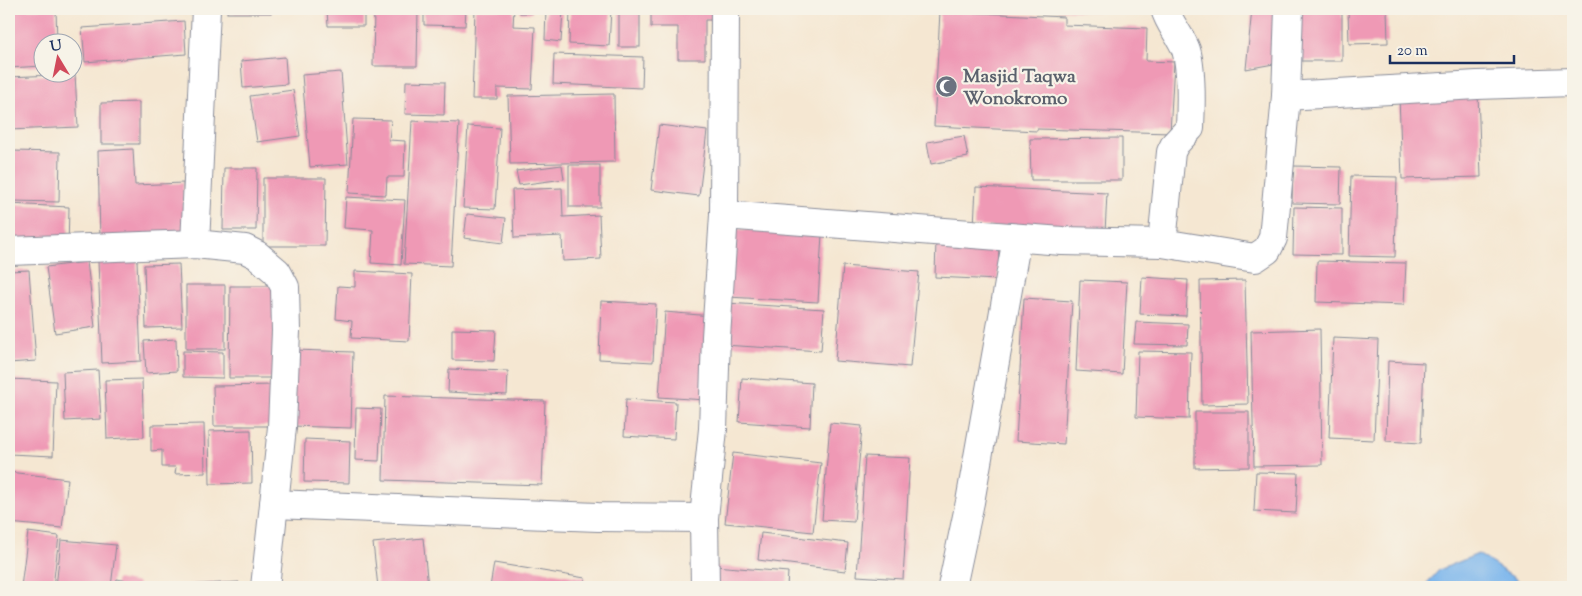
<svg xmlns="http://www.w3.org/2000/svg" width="1582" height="596" viewBox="0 0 1582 596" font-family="'Sorts Mill Goudy',serif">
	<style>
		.water { fill: #7ab5ec; stroke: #4a72a5 }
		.building { fill: #ef99b5 }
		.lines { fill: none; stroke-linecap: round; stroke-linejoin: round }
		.minor-casing { stroke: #888b98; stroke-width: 30 }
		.minor { stroke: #fff; stroke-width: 28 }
		.labels { text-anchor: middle; stroke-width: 4.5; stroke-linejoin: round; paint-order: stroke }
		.worship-label { font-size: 19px; font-weight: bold; fill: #5b616d; stroke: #f7f3e8; text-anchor: start }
	</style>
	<rect width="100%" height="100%" fill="#f7f3e8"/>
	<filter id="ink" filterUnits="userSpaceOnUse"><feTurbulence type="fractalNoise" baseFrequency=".02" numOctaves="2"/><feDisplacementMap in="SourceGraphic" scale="10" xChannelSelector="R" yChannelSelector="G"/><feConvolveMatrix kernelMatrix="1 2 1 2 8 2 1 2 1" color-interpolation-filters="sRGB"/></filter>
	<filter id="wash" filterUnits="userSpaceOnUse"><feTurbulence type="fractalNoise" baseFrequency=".0096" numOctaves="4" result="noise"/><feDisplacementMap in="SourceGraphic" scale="20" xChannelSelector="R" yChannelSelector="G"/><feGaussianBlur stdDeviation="1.12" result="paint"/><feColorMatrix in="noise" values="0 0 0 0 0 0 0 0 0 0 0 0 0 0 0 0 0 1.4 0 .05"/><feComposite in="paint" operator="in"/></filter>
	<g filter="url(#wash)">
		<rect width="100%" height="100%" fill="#f5e7d2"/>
		<polygon class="water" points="1478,554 1522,583 1550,587 1424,587 1439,570"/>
		<g id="blocks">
			<g class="building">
				<polygon points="9,9 56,9 57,42 42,42 42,66 9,68"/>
				<rect x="227" y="9" width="44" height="4"/>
				<polygon points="327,9 364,9 364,26 328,26"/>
				<polygon points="374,9 418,9 417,66 373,66"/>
				<polygon points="424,9 466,9 465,26 424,25"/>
				<polygon points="475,9 514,9 513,26 535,27 532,89 497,88 497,99 472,99"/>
				<rect x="520" y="9" width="12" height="4"/>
				<polygon points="546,9 563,9 561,42 545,40"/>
				<polygon points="570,9 611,9 609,46 569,44"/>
				<rect x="619" y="9" width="21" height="38"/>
				<polygon points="651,9 719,9 719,20 705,20 705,59 678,59 678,27 651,27"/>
				<polygon points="1058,9 1097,9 1097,12 1058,10"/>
				<polygon points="1252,9 1280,9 1279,63 1246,69"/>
				<rect x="1300" y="9" width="42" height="52"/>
				<polygon points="1348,9 1387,9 1388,43 1349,44"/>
				<polygon points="940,11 1064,17 1064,25 1147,28 1146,61 1174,62 1170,133 1037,129 1037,131 934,126"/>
				<polygon points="184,21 186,54 85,62 82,28"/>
				<polygon points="554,54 643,57 642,88 553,84"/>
				<polygon points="285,57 287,84 243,88 241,61"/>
				<polygon points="341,72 348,164 310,167 302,75"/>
				<polygon points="75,74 78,127 9,130 9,77"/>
				<polygon points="406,81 445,82 444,115 405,114"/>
				<polygon points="293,90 300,136 257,142 250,96"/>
				<polygon points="1478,93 1481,177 1402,179 1399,96"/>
				<polygon points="614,94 615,162 510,164 508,96"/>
				<polygon points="139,102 139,144 101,144 101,103"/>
				<polygon points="353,119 391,120 389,140 405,141 404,177 387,177 386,195 349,193"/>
				<polygon points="412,121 459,123 451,266 404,264"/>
				<polygon points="659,125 707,131 699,196 651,190"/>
				<polygon points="468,126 500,128 495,209 463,208"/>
				<polygon points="964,136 968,157 931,164 927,142"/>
				<polygon points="1122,138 1122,180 1031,180 1030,139"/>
				<polygon points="133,149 135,185 183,183 185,238 100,241 98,151"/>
				<polygon points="11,151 60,152 59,202 11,201"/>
				<polygon points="562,165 564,179 519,185 516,171"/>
				<rect x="569" y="165" width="31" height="42"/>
				<polygon points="1293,166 1341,167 1340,204 1292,203"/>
				<polygon points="224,168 257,168 256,230 223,230"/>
				<polygon points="1351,176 1397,177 1395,257 1349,256"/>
				<polygon points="263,178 326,178 325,246 263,246"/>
				<polygon points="976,187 1107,193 1105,233 974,226"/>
				<polygon points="562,188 563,217 599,215 601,259 563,261 562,236 514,238 512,190"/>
				<polygon points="346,197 405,200 401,265 371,263 373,230 344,228"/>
				<polygon points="9,204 69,207 68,250 9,247"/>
				<polygon points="1294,207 1342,208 1342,255 1293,254"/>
				<polygon points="467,214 506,218 503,243 464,238"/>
				<polygon points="732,229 822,234 818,302 728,297"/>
				<polygon points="936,240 999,243 998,280 935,277"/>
				<polygon points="137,260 141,361 102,363 98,261"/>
				<polygon points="1317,261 1406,263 1404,305 1316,302"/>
				<polygon points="87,262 95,327 55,333 46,267"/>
				<polygon points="179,264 182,327 146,328 144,265"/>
				<polygon points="843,266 919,272 910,367 835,361"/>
				<polygon points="29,270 36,361 9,363 9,271"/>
				<polygon points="355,271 412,274 409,341 351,338 352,321 336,319 338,286 355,287"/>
				<polygon points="1142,277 1188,280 1186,316 1140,314"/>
				<polygon points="1080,280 1127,282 1122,374 1076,371"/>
				<polygon points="1245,280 1248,404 1202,405 1200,281"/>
				<rect x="186" y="285" width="39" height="64"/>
				<polygon points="230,286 275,286 274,378 229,378"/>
				<polygon points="1024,298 1072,301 1064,444 1016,441"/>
				<polygon points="601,301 656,304 653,362 599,359"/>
				<polygon points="726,303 824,309 821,351 723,345"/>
				<polygon points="665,312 711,316 706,400 659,397"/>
				<polygon points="1136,322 1188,324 1187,345 1134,344"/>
				<polygon points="452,329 496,330 494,361 452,360"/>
				<polygon points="1320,329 1322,465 1254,466 1251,331"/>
				<polygon points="1333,338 1378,340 1374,440 1329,438"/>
				<polygon points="176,339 177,371 146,373 144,341"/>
				<polygon points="295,350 353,352 351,428 292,426"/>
				<polygon points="183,351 223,352 223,378 183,377"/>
				<polygon points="1138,351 1191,352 1189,419 1136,417"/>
				<polygon points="1388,361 1424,363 1421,443 1386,441"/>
				<polygon points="449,369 508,371 507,395 448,392"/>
				<polygon points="98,370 101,419 65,421 63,372"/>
				<polygon points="742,378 812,383 810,427 739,422"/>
				<polygon points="9,379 56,381 53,456 9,454"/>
				<polygon points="142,379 144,437 107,439 105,380"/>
				<polygon points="278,385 278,426 214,426 213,386"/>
				<polygon points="385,396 545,401 542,485 383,480"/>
				<polygon points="626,399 676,402 674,439 624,436"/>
				<polygon points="356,408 381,409 379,461 355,460"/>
				<polygon points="1195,412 1249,412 1249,467 1195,468"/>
				<polygon points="830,423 862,426 854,522 822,520"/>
				<polygon points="204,424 205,473 175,474 176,467 162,467 162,450 151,451 151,425"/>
				<polygon points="251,430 252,483 210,484 209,431"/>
				<polygon points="305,439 350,441 349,483 304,482"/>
				<polygon points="733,453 821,463 813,532 725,523"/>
				<polygon points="865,456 910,458 903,579 857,576"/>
				<polygon points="9,472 68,479 62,528 9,523"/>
				<polygon points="1256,472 1298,473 1296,513 1254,511"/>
				<polygon points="28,532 59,536 53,587 21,587"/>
				<polygon points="761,533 848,543 845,571 758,560"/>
				<polygon points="423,538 428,587 378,587 373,543"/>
				<polygon points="61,540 116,545 111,587 56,587"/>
				<polygon points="494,563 585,578 584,587 490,587"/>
				<polygon points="714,566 788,572 787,587 712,587"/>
				<polygon points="117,579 138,583 137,587 115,587"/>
				<polygon points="239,582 239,587 186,587 186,585"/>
				<polygon points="822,585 834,586 834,587 821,587"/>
			</g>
		</g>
	</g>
	<g filter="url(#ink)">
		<use href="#blocks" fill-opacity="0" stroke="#888b98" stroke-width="1"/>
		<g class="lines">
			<defs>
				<g id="minor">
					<polyline points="1286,96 1477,85 1573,82"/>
					<polyline points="724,215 1062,241 1162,243 1255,258 1267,250 1273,238 1286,96 1289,9"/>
					<path d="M1162 243 1171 152 1175 144 1190 128C1191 107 1192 70 1186 50 1181 36 1169 24 1165 9"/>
					<polyline points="195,244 206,9"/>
					<polyline points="9,251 195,244 245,249 257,255 277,272 285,287 286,331 282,427 274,504 598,517 704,518"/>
					<polyline points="265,587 274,504"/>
					<polyline points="705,587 704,518 713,429 716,337 724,215 725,9"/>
					<polyline points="952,587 970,502 1017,238"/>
				</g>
			</defs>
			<use href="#minor" class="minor-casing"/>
			<use href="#minor" class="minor"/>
		</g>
	</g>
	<defs>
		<symbol id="mosque-disc" viewBox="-11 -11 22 22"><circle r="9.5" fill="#6b7280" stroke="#f7f3e8"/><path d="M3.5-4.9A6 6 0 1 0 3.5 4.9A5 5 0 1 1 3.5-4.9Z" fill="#fff"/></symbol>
	</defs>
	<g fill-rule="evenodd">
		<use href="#mosque-disc" x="934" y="74" width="25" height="25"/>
	</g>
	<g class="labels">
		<g class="worship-label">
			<text x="963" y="82">Masjid Taqwa<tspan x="963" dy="22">Wonokromo</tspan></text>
		</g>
	</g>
	<rect width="1582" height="596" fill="none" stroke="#f7f3e8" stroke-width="30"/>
	<g transform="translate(58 58) rotate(350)"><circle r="24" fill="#f7f3e8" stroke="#9fa5b1"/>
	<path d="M0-4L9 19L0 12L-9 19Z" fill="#d1495b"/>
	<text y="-8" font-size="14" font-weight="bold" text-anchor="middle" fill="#1b2f5e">U</text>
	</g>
	<path d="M1390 55v8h124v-8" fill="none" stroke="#1b2f5e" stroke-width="2.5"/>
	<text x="1397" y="55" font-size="15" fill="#1b2f5e" stroke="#f7f3e8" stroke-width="4" paint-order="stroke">20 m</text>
</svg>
